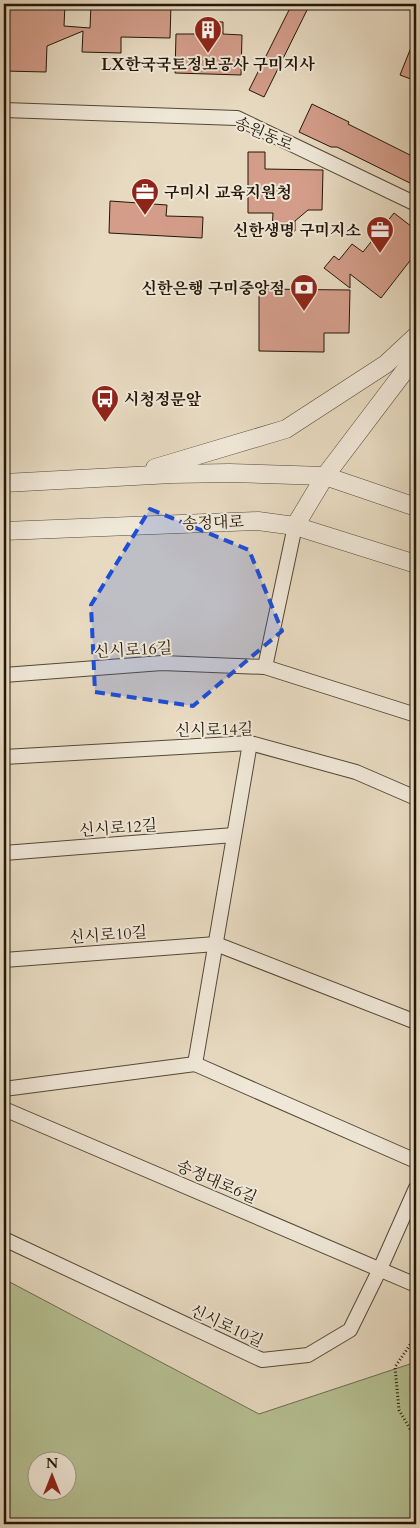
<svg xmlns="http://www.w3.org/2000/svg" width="420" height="1528" viewBox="0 0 420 1528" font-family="Cardo,'Noto Serif KR',serif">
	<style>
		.green { fill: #b5c093; stroke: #6c6c4d; fill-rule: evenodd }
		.building { fill: #d39d8a; stroke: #231707 }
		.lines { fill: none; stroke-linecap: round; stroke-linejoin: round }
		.minor-casing { stroke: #544836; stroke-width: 16 }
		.tertiary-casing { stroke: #544836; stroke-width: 19 }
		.path { stroke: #231707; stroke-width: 3; stroke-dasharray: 1 2.5; stroke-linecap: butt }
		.minor { stroke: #efe7d7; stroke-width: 14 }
		.tertiary { stroke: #efe7d7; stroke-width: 18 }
		.marked { fill: #1d4ed8; fill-opacity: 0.2; stroke: #1d4ed8; stroke-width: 4; stroke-dasharray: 10 6; stroke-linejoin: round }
		.labels { text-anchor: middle; stroke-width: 4; stroke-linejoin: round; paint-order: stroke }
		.poi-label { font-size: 16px; font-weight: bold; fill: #231707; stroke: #efe7d7; text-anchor: start }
		.street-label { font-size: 16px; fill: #231707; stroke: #efe7d7 }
	</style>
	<rect width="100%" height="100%" fill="#e7dac1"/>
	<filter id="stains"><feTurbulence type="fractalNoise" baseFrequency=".004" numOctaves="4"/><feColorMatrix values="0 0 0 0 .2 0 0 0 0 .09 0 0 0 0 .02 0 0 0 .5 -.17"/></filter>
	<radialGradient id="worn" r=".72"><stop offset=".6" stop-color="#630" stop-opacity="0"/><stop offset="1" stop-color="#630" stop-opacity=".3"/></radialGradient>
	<path class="green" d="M4 1279 259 1414 416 1362V1524H4ZM38 1460H68V1490H38Z"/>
	<g class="building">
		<polygon points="4,4 65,4 64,26 90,28 91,4 171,4 170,38 121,37 121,53 82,52 83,31 47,46 46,72 4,71"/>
		<polygon points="292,4 310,4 264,97 249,90"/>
		<polygon points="199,21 223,22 223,34 242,35 241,75 175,73 176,34 199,34"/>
		<polygon points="416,35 416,81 400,75"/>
		<polygon points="312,104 349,122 348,124 416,158 416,186 337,147 331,147 299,132"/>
		<polygon points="248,152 265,152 265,169 323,170 322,210 308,210 295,221 295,231 272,231 273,213 248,213"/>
		<polygon points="110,201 167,205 166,216 203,217 202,238 109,233"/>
		<polygon points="394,213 416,230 416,253 381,298 350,274 350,288 324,268 334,256 339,260 352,244 363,252"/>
		<polygon points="259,289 350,290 349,333 324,333 324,352 259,351"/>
	</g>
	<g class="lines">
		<defs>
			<g id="minor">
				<polyline points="4,110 237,118 416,204"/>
				<polyline points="265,667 295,526"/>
				<polyline points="4,675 162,663 265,667 416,715"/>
				<polyline points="4,757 250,743 356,772 416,798"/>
				<polyline points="4,853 234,835"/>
				<polyline points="4,960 216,944 416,1022"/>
				<polyline points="195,1064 250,743"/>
				<polyline points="195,1064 416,1161"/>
				<polyline points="4,1089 195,1064"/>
				<polyline points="4,1109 416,1285"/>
				<polyline points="4,1239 262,1360 308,1355 350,1330 380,1269 416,1188"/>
			</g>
			<g id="tertiary">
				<polyline points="155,468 286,429 386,364 416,336"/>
				<polyline points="4,483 172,474 229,473 325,476 416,507"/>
				<polyline points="295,526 325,476 416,356"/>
				<polyline points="4,531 258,521 295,526 416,564"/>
			</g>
		</defs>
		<use href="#minor" class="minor-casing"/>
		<use href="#tertiary" class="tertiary-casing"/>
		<polyline class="path" points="416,1336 395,1367 399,1410 416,1439"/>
		<use href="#minor" class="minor"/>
		<use href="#tertiary" class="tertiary"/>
	</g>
	<path class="marked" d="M150 509 249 550 282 631 193 706 95 692 91 605Z"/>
	<defs>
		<symbol id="building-pin" viewBox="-11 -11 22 30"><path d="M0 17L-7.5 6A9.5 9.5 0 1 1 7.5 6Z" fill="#8f2418" stroke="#efe7d7"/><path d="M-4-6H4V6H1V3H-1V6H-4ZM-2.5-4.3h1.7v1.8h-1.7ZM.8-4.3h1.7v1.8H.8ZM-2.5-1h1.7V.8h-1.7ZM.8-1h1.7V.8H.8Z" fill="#fff"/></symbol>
		<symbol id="office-pin" viewBox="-11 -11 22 30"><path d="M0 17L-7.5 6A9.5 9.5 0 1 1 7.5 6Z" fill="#8f2418" stroke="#efe7d7"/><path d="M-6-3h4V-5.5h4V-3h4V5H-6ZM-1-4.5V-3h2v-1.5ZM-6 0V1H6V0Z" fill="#fff"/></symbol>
		<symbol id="bank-pin" viewBox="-11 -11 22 30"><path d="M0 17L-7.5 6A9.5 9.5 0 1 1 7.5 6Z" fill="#8f2418" stroke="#efe7d7"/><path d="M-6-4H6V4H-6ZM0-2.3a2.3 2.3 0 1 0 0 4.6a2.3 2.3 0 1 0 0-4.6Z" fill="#fff"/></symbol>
		<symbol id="bus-pin" viewBox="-11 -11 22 30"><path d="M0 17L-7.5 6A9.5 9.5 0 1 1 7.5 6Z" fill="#8f2418" stroke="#efe7d7"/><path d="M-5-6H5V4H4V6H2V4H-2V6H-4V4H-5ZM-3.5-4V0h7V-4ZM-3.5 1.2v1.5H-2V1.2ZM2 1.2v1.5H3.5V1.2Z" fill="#fff"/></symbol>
	</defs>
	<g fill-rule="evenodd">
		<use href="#building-pin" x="192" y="14" width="32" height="43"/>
		<use href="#office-pin" x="129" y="176" width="32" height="43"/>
		<use href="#office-pin" x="364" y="214" width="32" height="43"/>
		<use href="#bank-pin" x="288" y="272" width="32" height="43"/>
		<use href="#bus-pin" x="89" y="383" width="32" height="43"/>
	</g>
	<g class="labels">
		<g class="poi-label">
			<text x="208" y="70" text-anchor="middle">LX한국국토정보공사 구미지사</text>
			<text x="164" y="198">구미시 교육지원청</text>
			<text x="361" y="236" text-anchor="end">신한생명 구미지소</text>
			<text x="285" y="294" text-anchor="end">신한은행 구미중앙점</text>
			<text x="124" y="405">시청정문앞</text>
		</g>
		<g class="street-label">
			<text transform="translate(264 133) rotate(23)" y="6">송원동로</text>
			<text transform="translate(213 522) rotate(-2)" y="6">송정대로</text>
			<text transform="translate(133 649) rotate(-3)" y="6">신시로16길</text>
			<text transform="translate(214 729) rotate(-1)" y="6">신시로14길</text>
			<text transform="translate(118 827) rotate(-4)" y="6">신시로12길</text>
			<text transform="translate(108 934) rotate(-4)" y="6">신시로10길</text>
			<text transform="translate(217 1181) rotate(23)" y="6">송정대로6길</text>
			<text transform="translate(227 1325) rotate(25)" y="6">신시로10길</text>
		</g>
	</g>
	<rect width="420" height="1528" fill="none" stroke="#e7dac1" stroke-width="20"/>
	<rect x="5" y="5" width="410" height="1518" fill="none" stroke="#231707" stroke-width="2.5"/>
	<rect x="10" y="10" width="400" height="1508" fill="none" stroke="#231707"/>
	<g transform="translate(52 1476)"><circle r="24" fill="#efe7d7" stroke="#9d9484"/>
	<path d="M0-4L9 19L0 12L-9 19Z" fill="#8f2418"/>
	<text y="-8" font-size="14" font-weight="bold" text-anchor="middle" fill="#231707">N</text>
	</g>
	<rect width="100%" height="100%" filter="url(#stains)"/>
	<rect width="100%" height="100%" fill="url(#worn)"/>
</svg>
